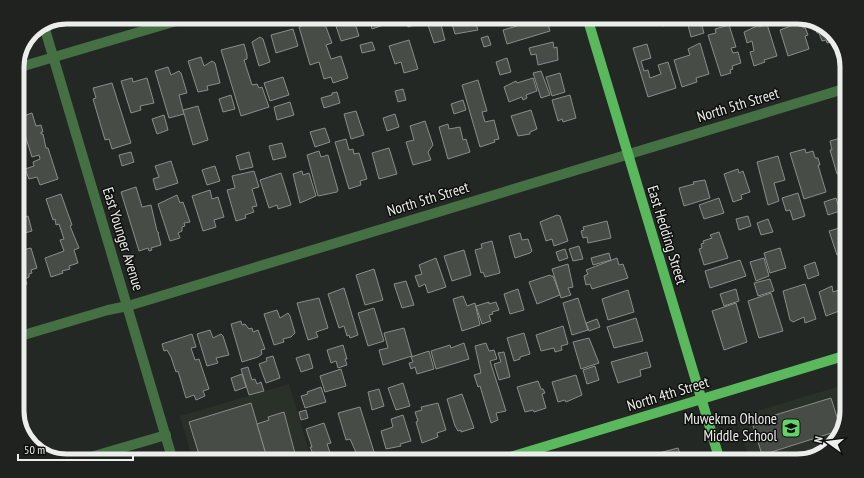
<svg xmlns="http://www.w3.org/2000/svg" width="864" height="478" viewBox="0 0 864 478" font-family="'PT Sans Narrow',sans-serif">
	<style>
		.built { fill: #293128 }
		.building { fill: #484c47; stroke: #8a8e8a }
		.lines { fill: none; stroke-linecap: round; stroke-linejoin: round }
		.minor { stroke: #447044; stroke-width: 10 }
		.major { stroke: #5ab95c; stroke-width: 10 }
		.labels { text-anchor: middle; stroke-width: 3; stroke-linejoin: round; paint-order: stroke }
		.street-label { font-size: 15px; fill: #eceeec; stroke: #0e100e }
		.poi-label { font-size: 15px; fill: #eceeec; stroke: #0e100e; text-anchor: end }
		.rim { fill: none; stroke: #eceeec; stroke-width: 5 }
	</style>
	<rect width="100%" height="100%" fill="#242824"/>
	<g class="built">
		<polygon points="289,384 312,461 193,461 180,416"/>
		<polygon points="847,384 847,411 840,436 822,454 797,461 750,461 737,420 740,416"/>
	</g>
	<g class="building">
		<polygon points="333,17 353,17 359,36 341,41"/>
		<polygon points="369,17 394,17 395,21 372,29"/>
		<polygon points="405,17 420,17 420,18 417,19 418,24 408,27"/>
		<polygon points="450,17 474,17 478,30 455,34"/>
		<polygon points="521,17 546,17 550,31 507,44 503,30 517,26 516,23 522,21"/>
		<polygon points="661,17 674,17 675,22 663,26"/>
		<polygon points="686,17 700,19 704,33 691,37"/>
		<polygon points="323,19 332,43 326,45 331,59 341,56 348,78 333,83 331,77 324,79 319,62 310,65 299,27"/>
		<polygon points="440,21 445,40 434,43 428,25"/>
		<polygon points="801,22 803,28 805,27 808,35 805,36 809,49 788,56 780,30"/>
		<polygon points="815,22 822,24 839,40 827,43 826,40 822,41 819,33 817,33"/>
		<polygon points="767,24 777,56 764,60 765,62 754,66 750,52 754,51 752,41 747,43 744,32 759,25 759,27"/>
		<polygon points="729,25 736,47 731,48 733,53 738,52 741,63 732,66 733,69 730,70 731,73 721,76 708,35 716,33 715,29"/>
		<polygon points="293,29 298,46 276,53 271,35"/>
		<polygon points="488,36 491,45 484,47 481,38"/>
		<polygon points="260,37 263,39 270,62 259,66 252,42"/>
		<polygon points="409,40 418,69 404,73 401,62 395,64 389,46"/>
		<polygon points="372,42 375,50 362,53 360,45"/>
		<polygon points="553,42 554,48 557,47 558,60 538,65 536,54 531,55 529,48"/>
		<polygon points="700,43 709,74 696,78 697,82 682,87 674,60 690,55 688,49"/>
		<polygon points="244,44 247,55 247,59 244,60 252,85 257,84 259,88 262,87 269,107 241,116 221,50"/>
		<polygon points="647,44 651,58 641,61 644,71 648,70 650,78 661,74 658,65 668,62 676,88 648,97 633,48"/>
		<polygon points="201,57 204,66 212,61 215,63 220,83 207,86 208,90 198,92 188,61"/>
		<polygon points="507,58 511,72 500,75 496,62"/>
		<polygon points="168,67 171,75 179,71 181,73 187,93 179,95 184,114 169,118 155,71"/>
		<polygon points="541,71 550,95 541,98 533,73"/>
		<polygon points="560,73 565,92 552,96 546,77"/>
		<polygon points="283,77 289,95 270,101 264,83"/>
		<polygon points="132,78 133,82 147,78 154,103 140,106 141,110 131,113 121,81"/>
		<polygon points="533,78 537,91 526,95 527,98 523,100 522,97 509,102 504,87 516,81 517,83"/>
		<polygon points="478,80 487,111 482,112 485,122 494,120 499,139 494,140 495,142 480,147 462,85"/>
		<polygon points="112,83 131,143 112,149 109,139 105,140 93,99 96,98 93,88"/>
		<polygon points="403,89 406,100 398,102 395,91"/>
		<polygon points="337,92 340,103 324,108 321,98 332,95 332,93"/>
		<polygon points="231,95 235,109 223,112 219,99"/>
		<polygon points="570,95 576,118 563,122 562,119 558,121 552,100"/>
		<polygon points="463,100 466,110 454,114 451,104"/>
		<polygon points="290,102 294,115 277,120 274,107"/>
		<polygon points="198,106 208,140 193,145 183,110"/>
		<polygon points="531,110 537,129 530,132 530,134 518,136 511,116"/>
		<polygon points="356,111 364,135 351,139 344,114"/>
		<polygon points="22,112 23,116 32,113 36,126 41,125 43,132 41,132 41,134 43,134 46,148 48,148 58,179 40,185 37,177 29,179 25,169 34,166 33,162 40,159 39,155 32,157 24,132 17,134 17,114"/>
		<polygon points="395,114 399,127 387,131 383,118"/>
		<polygon points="164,115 168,130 157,134 152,119"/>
		<polygon points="425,121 433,145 428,152 431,160 413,165 406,142 414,140 410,126"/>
		<polygon points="448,124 449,129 460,127 463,140 466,139 470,152 448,159 439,127"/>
		<polygon points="325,128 330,142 315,147 310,132"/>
		<polygon points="841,138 844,147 847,146 847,165 844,166 846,172 837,174 830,150 832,150 830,141"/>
		<polygon points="346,139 349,150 353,149 354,154 359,153 367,179 360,181 361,185 349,189 335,142"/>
		<polygon points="282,143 286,157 273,160 269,146"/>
		<polygon points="389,148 397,174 379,179 372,153"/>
		<polygon points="805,149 806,153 813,151 815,158 818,158 820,165 818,165 826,192 804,199 790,153"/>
		<polygon points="319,151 321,157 328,155 338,190 337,192 318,196 307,155"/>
		<polygon points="131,152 134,162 122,166 119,155"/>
		<polygon points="249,152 253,167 240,170 236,156"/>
		<polygon points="778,156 785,180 774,183 779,201 768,205 757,162"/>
		<polygon points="171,161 178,183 156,190 153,179 159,177 155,166"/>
		<polygon points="215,166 220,181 207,185 202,170"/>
		<polygon points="738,169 739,173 743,171 750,192 741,195 742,199 733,202 724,174"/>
		<polygon points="254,171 259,187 252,189 257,206 252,207 254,212 245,215 246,218 236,221 227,190 235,188 232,176"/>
		<polygon points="302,171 303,175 309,173 316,196 300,203 293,174"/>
		<polygon points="281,173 291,205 278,209 277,205 269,208 260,180"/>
		<polygon points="705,180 710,198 684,206 679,188 694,184 693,182"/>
		<polygon points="136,187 142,207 151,205 157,231 159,233 158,233 161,245 151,248 152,250 149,251 148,248 139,251 121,192"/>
		<polygon points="210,190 212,199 218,197 224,217 214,220 216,227 203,231 192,196"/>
		<polygon points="798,193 805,216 793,220 790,210 786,211 782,198"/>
		<polygon points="61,194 72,225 70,226 79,248 74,250 78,263 69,266 70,269 62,271 63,273 51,277 45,258 64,251 60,240 64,239 59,224 56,225 55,219 53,220 46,199"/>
		<polygon points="177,195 180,203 183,202 190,222 184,223 185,226 182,227 182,231 178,233 180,238 170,241 158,204"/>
		<polygon points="719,198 724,213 704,219 699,205"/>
		<polygon points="836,198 840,211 828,215 824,202"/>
		<polygon points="557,215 560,216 568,241 554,246 552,239 546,241 540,222"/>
		<polygon points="28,216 32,231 21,234 17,220"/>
		<polygon points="748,216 751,226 739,230 736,219"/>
		<polygon points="768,219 773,232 761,235 757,223"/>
		<polygon points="607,221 611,238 588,243 587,237 583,238 581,231 584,230 583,227"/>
		<polygon points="843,227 847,239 847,251 837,255 829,231"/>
		<polygon points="719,232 728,258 704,265 699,249 702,248 701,244 704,243 703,241 712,238 710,235"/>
		<polygon points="520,233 522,240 528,239 532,251 530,253 515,258 509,236"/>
		<polygon points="492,241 500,273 485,277 483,272 481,273 475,250 482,248 481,244"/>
		<polygon points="579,246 583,259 573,261 569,249"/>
		<polygon points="31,248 37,268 31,270 32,273 29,274 29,277 25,279 27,284 17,287 17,251"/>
		<polygon points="780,248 786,268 770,273 764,253"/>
		<polygon points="565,249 568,258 559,261 556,252"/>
		<polygon points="464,250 471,275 452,281 444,256"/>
		<polygon points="609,253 611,260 593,265 591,258"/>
		<polygon points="436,258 446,287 428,293 425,284 419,287 415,276 422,274 419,265"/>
		<polygon points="617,258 619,265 623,264 628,278 592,289 590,284 586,285 584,276 588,274 586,270"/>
		<polygon points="764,258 769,276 756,281 750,262"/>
		<polygon points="740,260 746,276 710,288 705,271"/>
		<polygon points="815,262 819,275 808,279 804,266"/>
		<polygon points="847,262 847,281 842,264"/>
		<polygon points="568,264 573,287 568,288 571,295 561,298 552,269"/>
		<polygon points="374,269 383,300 365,305 356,275"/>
		<polygon points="550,275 551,276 553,276 560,295 537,304 529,282"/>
		<polygon points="770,279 774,291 758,296 754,283"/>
		<polygon points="406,281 414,305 402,308 394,284"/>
		<polygon points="805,284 816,319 805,323 804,317 793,322 790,320 783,291"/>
		<polygon points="832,286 833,292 842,289 847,308 826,316 819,292"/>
		<polygon points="344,288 358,335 350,338 349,335 347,336 344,326 339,328 328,294"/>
		<polygon points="518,289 524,310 510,314 504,294"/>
		<polygon points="736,289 739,301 724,306 720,294"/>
		<polygon points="628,290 634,312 608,320 602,299"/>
		<polygon points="771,293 783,331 759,338 748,301"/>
		<polygon points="463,296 467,306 475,303 480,325 462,331 453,299"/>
		<polygon points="319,298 328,328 316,332 318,337 308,340 297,303"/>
		<polygon points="578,298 588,330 572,335 563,303"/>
		<polygon points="489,302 489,304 496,302 499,310 492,312 493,314 489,315 491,321 482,324 476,306"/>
		<polygon points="736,303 747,342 724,350 712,311"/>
		<polygon points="374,308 384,341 368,346 358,313"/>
		<polygon points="277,310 280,318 288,313 290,316 295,333 291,337 283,339 284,342 274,345 264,314"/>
		<polygon points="636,318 643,341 614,348 607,327"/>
		<polygon points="597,319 600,327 589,331 586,323"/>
		<polygon points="241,321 242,325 245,324 249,329 252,328 253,332 258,330 265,349 261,350 262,354 258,357 242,362 231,324"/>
		<polygon points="563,326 568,344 561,346 562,350 555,352 554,348 541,351 536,335"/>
		<polygon points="404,328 412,356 383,365 379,350 388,348 384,333"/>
		<polygon points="210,330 213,338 221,334 223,336 229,355 216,358 218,363 207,366 197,334"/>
		<polygon points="524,333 530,354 520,357 520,359 514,361 507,338"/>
		<polygon points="192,334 196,347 191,348 195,360 199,359 209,389 203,391 205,396 196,400 194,395 186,398 178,371 176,372 171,357 167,350 164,351 162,344"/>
		<polygon points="589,338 599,363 581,369 573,342"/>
		<polygon points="464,343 469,359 436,369 431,351 450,345 451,348"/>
		<polygon points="486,343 489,351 494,350 497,359 490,361 506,411 496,413 498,420 491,423 480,386 478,387 474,375 481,373 475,346"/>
		<polygon points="343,345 347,359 345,359 347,365 338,368 336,361 331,363 327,350"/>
		<polygon points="429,351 434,369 417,374 415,367 411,369 409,363 413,362 411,357"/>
		<polygon points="504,352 510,377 499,380 494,364 501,362 498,353"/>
		<polygon points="647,352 651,367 640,370 641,376 618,383 611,362"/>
		<polygon points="309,354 313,368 301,372 296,358"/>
		<polygon points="273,356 280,378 266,383 259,364 267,361 266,358"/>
		<polygon points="595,366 599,380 587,384 583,370"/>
		<polygon points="248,367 252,380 255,379 257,384 261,382 264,391 249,395 241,369"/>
		<polygon points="341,369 346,386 325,392 320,376"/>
		<polygon points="242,374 246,387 235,391 231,378"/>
		<polygon points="576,375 582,395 566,402 565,400 558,402 552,382"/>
		<polygon points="538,381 541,389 543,389 545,393 542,394 546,408 534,412 533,410 525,412 517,387"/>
		<polygon points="403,383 410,406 396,410 388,388"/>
		<polygon points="321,387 326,402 305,408 301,396 308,394 307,392"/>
		<polygon points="379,389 384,406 372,410 368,392"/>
		<polygon points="462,394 474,428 461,432 461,430 458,431 455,426 447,399"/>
		<polygon points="831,398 841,430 762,455 752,422"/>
		<polygon points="251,403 268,461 201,461 189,422"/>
		<polygon points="438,403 446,430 437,433 438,437 422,443 416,422 418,421 415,412 422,410 421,407"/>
		<polygon points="360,407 375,455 359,459 350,439 346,440 338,413"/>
		<polygon points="306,410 308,418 301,420 299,412"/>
		<polygon points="284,412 297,461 268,461 257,424 269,420 268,417"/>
		<polygon points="403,415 411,441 400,444 401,446 386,449 381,431 393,427 391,419"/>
		<polygon points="324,423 331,443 327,444 332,458 328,459 329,461 316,461 310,447 312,447 306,429"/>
		<polygon points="678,448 682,460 653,461 651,455"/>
		<polygon points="139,452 142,461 109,461"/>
	</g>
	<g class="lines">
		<g class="minor">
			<polyline points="44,26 173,461"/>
			<polyline points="17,68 190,17"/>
			<polyline points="17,337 108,310 128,306 847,88"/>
			<polyline points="77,461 166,435"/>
		</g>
		<g class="major">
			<polyline points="587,17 720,461"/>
			<polyline points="497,461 847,355"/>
		</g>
	</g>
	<defs>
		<symbol id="school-square" viewBox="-11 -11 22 22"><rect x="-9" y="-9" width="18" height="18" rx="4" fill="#64d468" stroke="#0e100e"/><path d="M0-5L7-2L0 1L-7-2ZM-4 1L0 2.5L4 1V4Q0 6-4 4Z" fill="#111"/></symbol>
	</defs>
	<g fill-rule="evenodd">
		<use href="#school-square" x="780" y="417" width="22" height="22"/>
	</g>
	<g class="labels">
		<g class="street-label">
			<text transform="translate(738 105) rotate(-17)" y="5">North 5th Street</text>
			<text transform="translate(428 199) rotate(-17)" y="5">North 5th Street</text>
			<text transform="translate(667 235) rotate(73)" y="5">East Hedding Street</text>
			<text transform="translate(123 239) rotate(73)" y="5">East Younger Avenue</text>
			<text transform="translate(668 394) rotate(-17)" y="5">North 4th Street</text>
		</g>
		<g class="poi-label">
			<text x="777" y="424">Muwekma Ohlone<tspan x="777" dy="17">Middle School</tspan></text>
		</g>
	</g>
	<path d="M0 0H864V478H0ZM67 24H797A43 43 0 0 1 840 67V411A43 43 0 0 1 797 454H67A43 43 0 0 1 24 411V67A43 43 0 0 1 67 24Z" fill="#202220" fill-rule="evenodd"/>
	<path class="rim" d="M67 24H797A43 43 0 0 1 840 67V411A43 43 0 0 1 797 454H67A43 43 0 0 1 24 411V67A43 43 0 0 1 67 24Z"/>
	<g transform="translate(828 442) rotate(284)" stroke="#0e100e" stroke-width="3" paint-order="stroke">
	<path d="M0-3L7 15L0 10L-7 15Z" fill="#eceeec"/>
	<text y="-6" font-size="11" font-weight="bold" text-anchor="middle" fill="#eceeec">N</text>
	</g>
	<path d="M18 454v6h115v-6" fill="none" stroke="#eceeec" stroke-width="2"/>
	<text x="24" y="454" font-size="12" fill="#eceeec" stroke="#0e100e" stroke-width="3" paint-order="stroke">50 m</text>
</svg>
